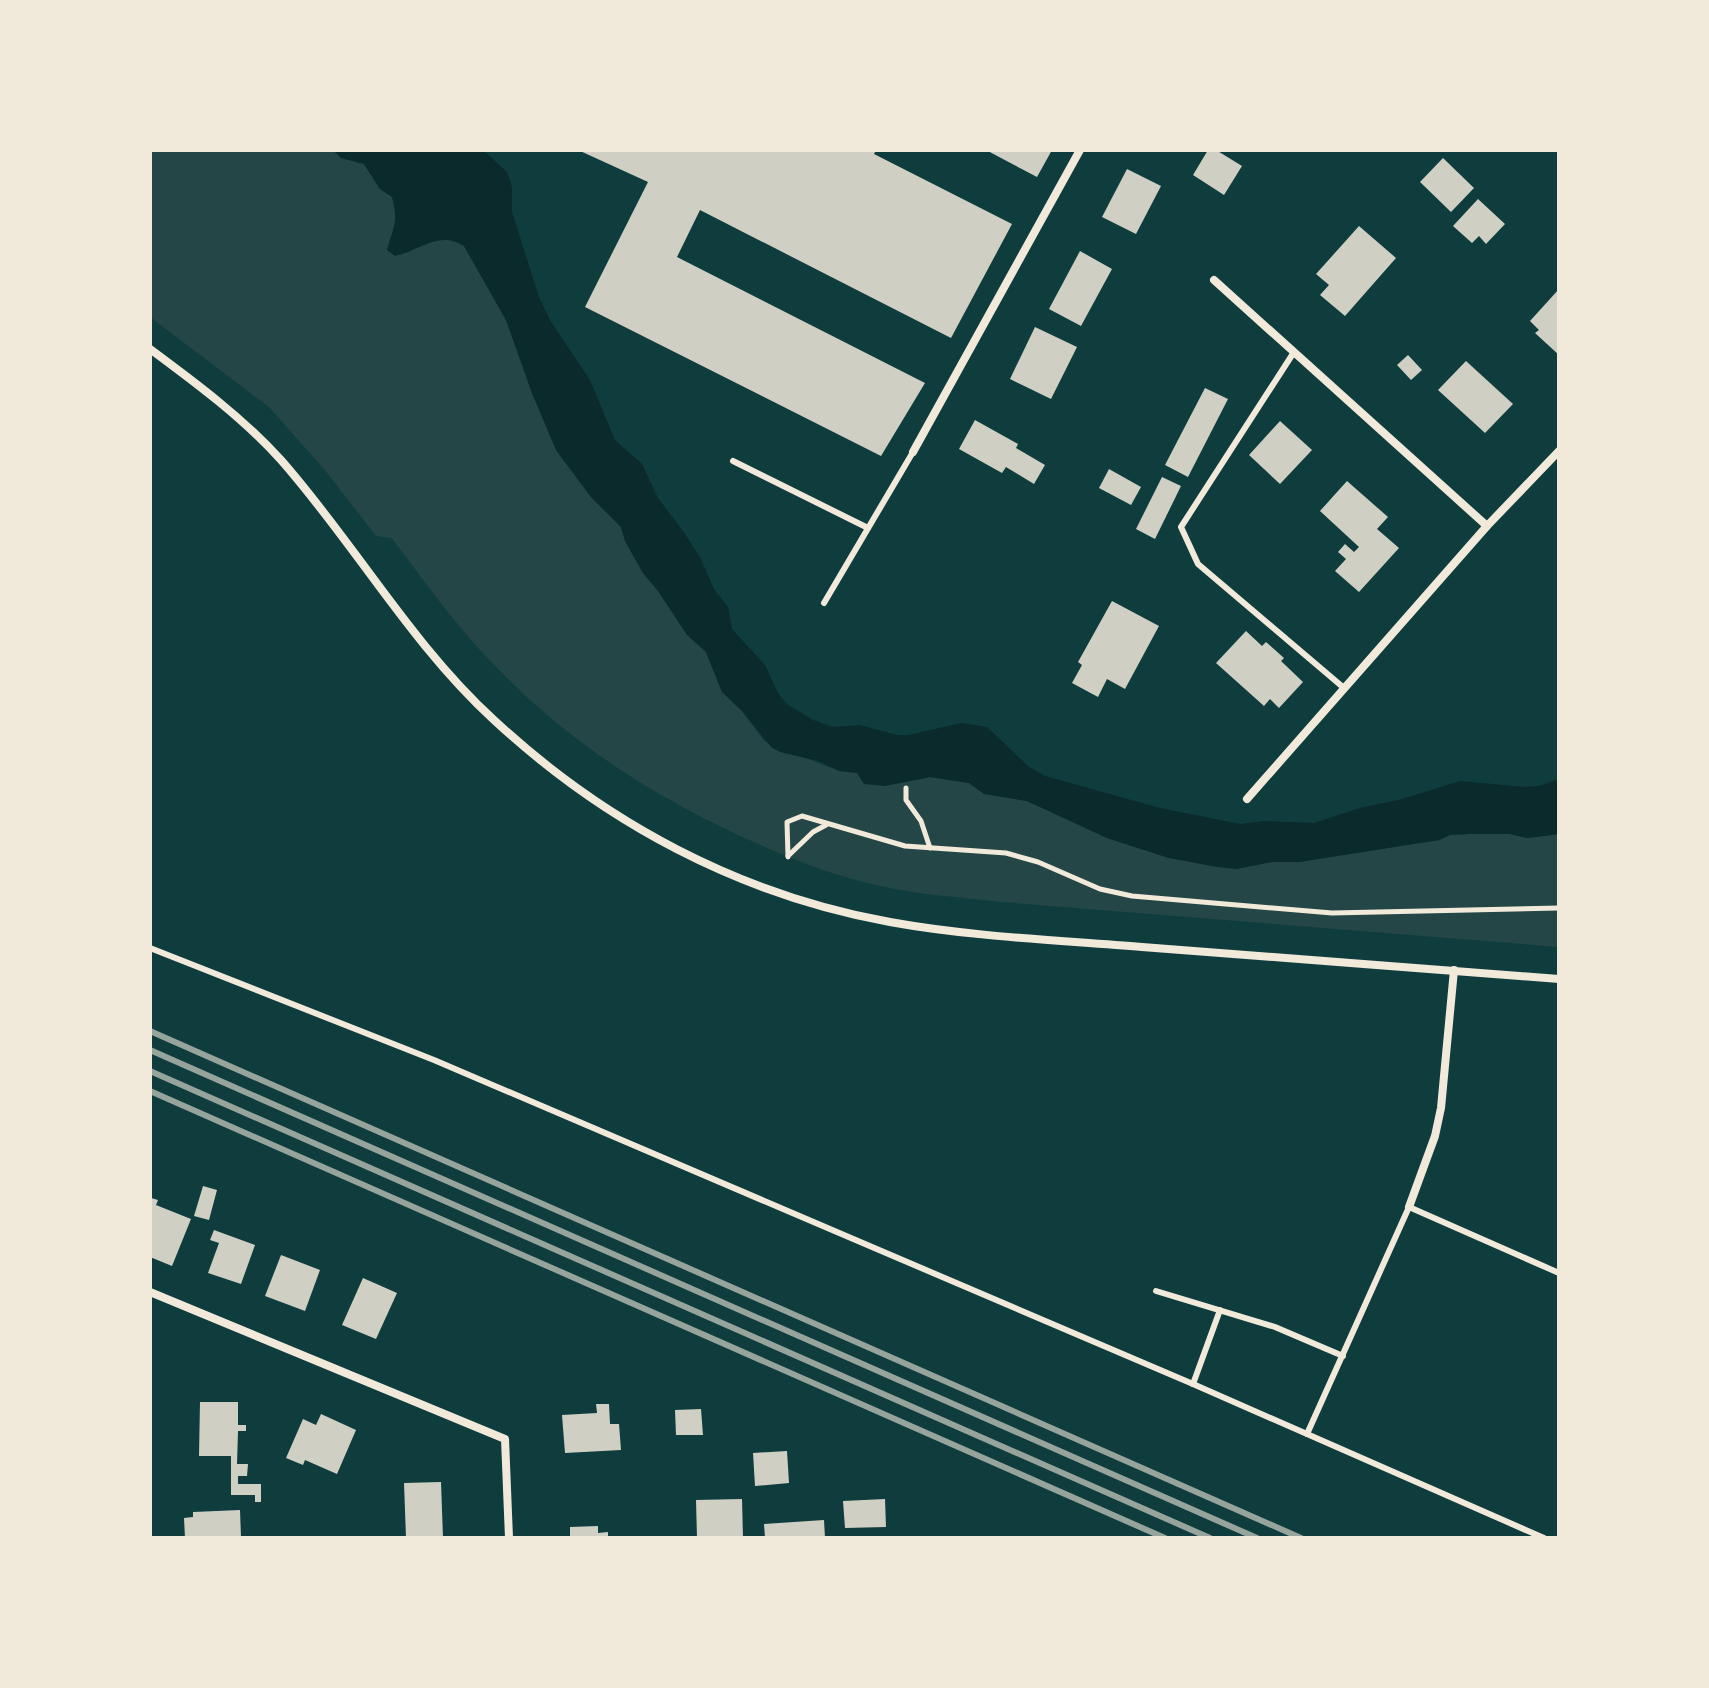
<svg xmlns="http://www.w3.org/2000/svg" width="1709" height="1688" viewBox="0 0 1709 1688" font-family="'Sofia Sans Condensed',sans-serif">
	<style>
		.green { fill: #244646 }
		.water { fill: #0a2a2b }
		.building { fill: #cfcfc3 }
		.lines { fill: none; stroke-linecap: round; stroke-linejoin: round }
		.path { stroke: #f1e9da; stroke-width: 5 }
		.service { stroke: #f1e9da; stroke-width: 6 }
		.minor { stroke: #f1e9da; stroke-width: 8 }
		.rail { stroke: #97a49c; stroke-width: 6 }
	</style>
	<rect width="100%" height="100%" fill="#0f3d3e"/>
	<path class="green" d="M150 150H333L341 158 364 164 380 189 392 197C397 214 397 226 389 241L407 253C426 243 444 233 464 246L506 320 532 393 556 450 591 497 621 527 625 541 643 573 706 652 722 692 742 711 764 741 828 767 858 773 885 786 930 777 969 783 984 794 1027 801 1107 838 1169 858 1236 869 1272 862H1299L1439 840 1450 835 1469 834H1510L1527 838 1559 834V947L1001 902C960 897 919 895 880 886 839 877 802 863 765 847 665 804 574 747 498 669 459 630 427 585 394 541L391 538 376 536 324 469 269 407 150 317Z"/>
	<path class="water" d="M333 150H483L507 172 512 187V212L539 297 551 322 590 380 615 440 642 464 658 498 683 531 701 559 714 589 728 607 732 629 765 665 778 693 787 704 813 720 833 727 860 725 897 735H908L962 723 987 727 1029 767 1045 776 1160 808 1240 824 1265 821 1314 823 1360 808 1402 799 1460 781 1525 787 1539 786 1559 779V834L1527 838 1510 834H1469L1450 835 1439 840 1299 862H1272L1236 869 1217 867 1169 858 1107 838 1027 801 984 794 969 783 930 777 885 786 864 784 857 773 839 771 818 761 780 752 771 747 742 711 722 692 706 652 687 635 656 588 643 573 625 541 621 527 591 497 556 450 532 393 506 320 464 246C439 230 420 250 395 256L387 250C393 227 399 222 392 197L380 189 364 164 341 158Z"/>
	<g class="building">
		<polygon points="578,150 876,150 874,154 1012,224 951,338 700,210 677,257 925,383 881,456 585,307 648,182"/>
		<polygon points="986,150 1052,150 1037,177"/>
		<polygon points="1208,150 1216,150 1242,166 1224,195 1193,175"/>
		<polygon points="1443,158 1474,188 1451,212 1420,182"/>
		<polygon points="1127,169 1161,186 1136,234 1102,217"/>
		<polygon points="1478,199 1505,224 1486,244 1479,236 1472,243 1453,226"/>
		<polygon points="1359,226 1396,258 1345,316 1320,295 1329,285 1316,274"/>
		<polygon points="1080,251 1112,269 1081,326 1049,309"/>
		<polygon points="1559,289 1559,355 1535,333 1539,330 1530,321"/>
		<polygon points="1035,327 1077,347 1051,399 1010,379"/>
		<polygon points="1408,355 1422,370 1411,380 1397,365"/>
		<polygon points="1466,361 1513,404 1485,433 1438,390"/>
		<polygon points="1205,388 1228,399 1188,477 1165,465"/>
		<polygon points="975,420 1018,444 1016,448 1045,465 1034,484 1006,467 1002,473 959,449"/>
		<polygon points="1280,421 1312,450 1280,484 1249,455"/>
		<polygon points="1109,469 1141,487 1131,505 1099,488"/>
		<polygon points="1162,477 1181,486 1155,539 1136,529"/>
		<polygon points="1347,481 1388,517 1377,529 1399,548 1359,592 1335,571 1346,559 1338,552 1345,544 1354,552 1359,547 1320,511"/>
		<polygon points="1112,601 1159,626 1125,689 1107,679 1098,697 1072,683 1082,665 1078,662"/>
		<polygon points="1246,631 1262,646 1266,642 1284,658 1281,661 1303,682 1279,708 1270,699 1264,706 1216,663"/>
		<polygon points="203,1186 217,1190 209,1220 194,1216"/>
		<polygon points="151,1198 158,1200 156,1205 191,1219 172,1266 150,1257"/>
		<polygon points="214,1230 255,1245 241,1284 208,1273 219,1243 210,1240"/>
		<polygon points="281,1255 320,1270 305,1311 265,1296"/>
		<polygon points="363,1278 397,1293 376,1339 342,1325"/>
		<polygon points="200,1402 238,1402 238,1425 246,1425 246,1431 238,1431 237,1464 248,1464 247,1476 238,1476 238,1484 261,1484 261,1502 255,1502 255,1495 231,1495 231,1456 199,1456"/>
		<polygon points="596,1404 609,1404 610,1424 619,1424 621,1450 565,1453 562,1415 597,1413"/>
		<polygon points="701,1409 703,1435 676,1435 675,1410"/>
		<polygon points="321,1414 356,1430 337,1474 305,1460 303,1465 286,1458 303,1419 316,1425"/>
		<polygon points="787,1451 789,1483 755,1486 753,1453"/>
		<polygon points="441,1482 443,1538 406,1538 404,1483"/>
		<polygon points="742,1499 743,1538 697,1538 696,1500"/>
		<polygon points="885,1499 886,1527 845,1528 843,1501"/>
		<polygon points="240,1510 241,1538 185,1538 184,1518 193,1517 193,1512"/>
		<polygon points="824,1520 825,1538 765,1538 764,1524"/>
		<polygon points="598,1526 598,1533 608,1532 608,1538 570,1538 570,1527"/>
	</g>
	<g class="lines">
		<g class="path">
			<polyline points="906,788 906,800 921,821 930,848"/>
			<polyline points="788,856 813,832 826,825"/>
			<polyline points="788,857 787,822 802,816 905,846 1006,853 1038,862 1100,889 1132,896 1332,913 1559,908"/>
		</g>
		<g class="service">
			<polyline points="1294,352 1181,527 1198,564 1344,688"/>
			<polyline points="733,461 868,528"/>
			<polyline points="824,603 913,452"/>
			<polyline points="150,948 434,1060 1193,1384 1544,1538"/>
			<polyline points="1156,1291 1275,1327 1343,1356"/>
			<polyline points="1193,1384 1220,1310"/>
			<polyline points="1307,1434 1409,1207 1559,1273"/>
		</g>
		<g class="minor">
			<polyline points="1214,280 1487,526"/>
			<path d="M150 349C196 383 243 418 281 460 355 544 411 644 494 720 605 823 740 895 890 922 973 937 1058 940 1142 947 1281 958 1420 968 1559 979"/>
			<polyline points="913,452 1080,150"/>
			<polyline points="1247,799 1487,526 1559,451"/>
			<polyline points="1409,1207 1435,1136 1441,1108 1454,970"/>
			<polyline points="150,1292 505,1439 509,1538"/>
		</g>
		<g class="rail">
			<polyline points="150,1031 1301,1538"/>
			<polyline points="150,1050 1257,1538"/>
			<polyline points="150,1071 1210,1538"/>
			<polyline points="150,1091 1165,1538"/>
		</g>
	</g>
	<rect width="1709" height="1688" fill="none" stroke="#f1e9da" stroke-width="304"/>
</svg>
